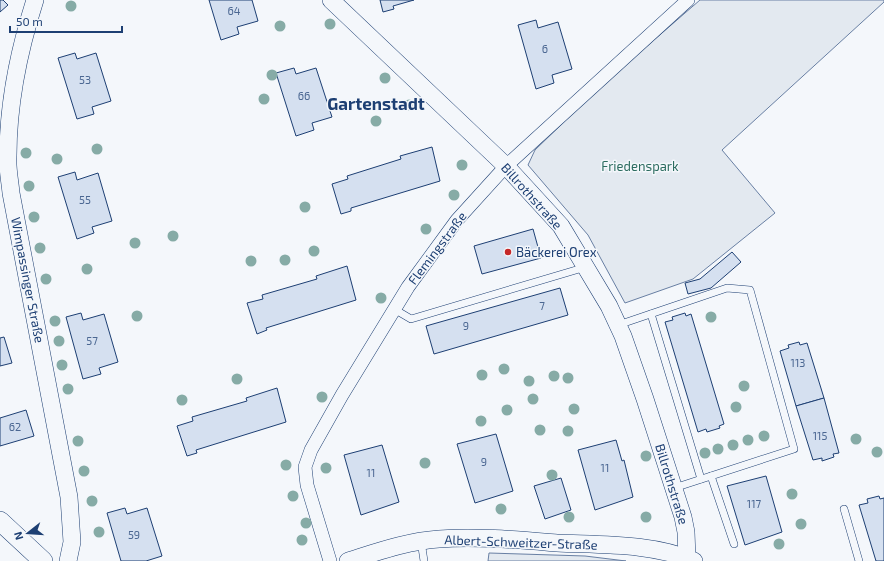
<svg xmlns="http://www.w3.org/2000/svg" width="884" height="561" viewBox="0 0 884 561" font-family="'Exo 2',sans-serif">
	<style>
		.green { fill: #e3e9f0; stroke: #687fa3 }
		.building { fill: #d5e0f0; stroke: #1d3f73 }
		.lines { fill: none; stroke-linecap: round; stroke-linejoin: round }
		.service-casing { stroke: #1d3f73; stroke-width: 8 }
		.minor-casing { stroke: #1d3f73; stroke-width: 14 }
		.tertiary-casing { stroke: #1d3f73; stroke-width: 18 }
		.secondary-casing { stroke: #1d3f73; stroke-width: 20 }
		.service { stroke: #f4f7fb; stroke-width: 7 }
		.minor { stroke: #f4f7fb; stroke-width: 13 }
		.tertiary { stroke: #f4f7fb; stroke-width: 17 }
		.secondary { stroke: #f4f7fb; stroke-width: 19 }
		.tree { fill: #86aba6 }
		.poi-dot { fill: #c62828; stroke: #f4f7fb; stroke-width: 1.5 }
		.labels { text-anchor: middle; stroke-width: 3; stroke-linejoin: round; paint-order: stroke }
		.number-label { font-size: 11px; fill: #4b6792 }
		.park-label { font-size: 13px; fill: #2c6c60; stroke: #f4f7fb }
		.street-label { font-size: 13px; fill: #1d3f73; stroke: #f4f7fb }
		.poi-label { font-size: 13px; fill: #1d3f73; stroke: #f4f7fb; text-anchor: start }
		.district-label { font-size: 17px; font-weight: bold; fill: #1d3f73; stroke: #f4f7fb }
	</style>
	<rect width="100%" height="100%" fill="#f4f7fb"/>
	<g class="green">
		<polygon points="700,0 884,0 884,2 722,150 775,213 693,279 625,303 588,235 528,165 535,150 602,85"/>
		<polygon points="489,553 585,556 626,561 488,561"/>
	</g>
	<g class="building">
		<polygon points="0,0 3,0 8,5 0,12"/>
		<polygon points="209,0 252,0 258,21 237,27 239,34 221,40"/>
		<polygon points="380,0 414,0 393,6 394,9 383,12"/>
		<polygon points="536,20 538,28 558,22 572,69 552,75 554,83 536,89 518,25"/>
		<polygon points="75,53 77,59 96,53 111,101 92,107 94,114 77,119 58,58"/>
		<polygon points="294,68 296,74 316,68 332,117 312,123 314,130 296,136 276,73"/>
		<polygon points="432,147 440,181 351,208 351,211 341,214 332,184 348,179 347,176 401,159 400,156"/>
		<polygon points="75,172 77,180 98,173 112,221 92,227 94,233 77,239 58,177"/>
		<polygon points="533,229 541,258 482,274 474,246"/>
		<polygon points="732,252 741,262 711,288 688,294 685,283 700,279"/>
		<polygon points="347,266 356,300 266,328 267,330 257,334 247,303 263,299 262,295 317,279 316,276"/>
		<polygon points="560,288 568,315 434,354 426,326"/>
		<polygon points="81,313 83,320 104,314 118,362 99,368 101,374 83,379 66,317"/>
		<polygon points="685,313 686,316 691,314 724,424 719,426 720,428 707,432 706,429 698,432 665,322 673,320 672,317"/>
		<polygon points="4,337 12,363 0,366 0,338"/>
		<polygon points="799,342 800,345 807,343 824,398 796,406 780,351 789,348 788,345"/>
		<polygon points="277,388 286,422 196,450 197,453 187,456 177,426 193,421 192,417 247,401 246,398"/>
		<polygon points="824,398 839,453 833,454 834,457 822,461 822,458 813,460 796,406"/>
		<polygon points="26,410 34,436 0,446 0,418"/>
		<polygon points="496,434 513,491 475,503 457,444"/>
		<polygon points="616,440 622,461 624,460 633,497 595,510 578,450"/>
		<polygon points="382,445 399,502 361,515 344,455"/>
		<polygon points="766,476 782,532 745,545 727,486"/>
		<polygon points="561,478 571,510 545,519 534,486"/>
		<polygon points="879,496 880,499 884,498 884,561 876,561 859,505 868,503 867,499"/>
		<polygon points="125,508 127,514 147,508 162,556 146,561 121,561 107,513"/>
	</g>
	<g class="lines">
		<defs>
			<g id="service">
				<polyline points="394,309 411,319 586,267"/>
				<polyline points="651,314 701,479"/>
				<polyline points="618,325 727,288 750,290 794,449 674,488"/>
				<polyline points="711,476 734,544"/>
				<polyline points="844,509 859,561"/>
				<polyline points="421,541 424,561"/>
			</g>
			<polyline id="minor" points="330,561 307,485 305,467 311,450 342,395 408,287 457,220 506,166 688,0"/>
			<g id="tertiary">
				<path d="M35 0C19 50 8 104 8 156 7 168 10 181 11 193L69 497 72 542 68 561"/>
				<polyline points="331,0 506,166 561,226 609,306 623,336 645,399 683,517 686,532 687,558"/>
				<path d="M348 561C377 552 408 541 439 539 476 536 520 540 557 543 601 545 653 543 694 561"/>
			</g>
			<polyline id="secondary" points="0,521 43,561"/>
		</defs>
		<use href="#service" class="service-casing"/>
		<use href="#minor" class="minor-casing"/>
		<use href="#tertiary" class="tertiary-casing"/>
		<use href="#secondary" class="secondary-casing"/>
		<use href="#service" class="service"/>
		<use href="#minor" class="minor"/>
		<use href="#tertiary" class="tertiary"/>
		<use href="#secondary" class="secondary"/>
	</g>
	<g class="tree">
		<circle cx="71" cy="6" r="5.5"/>
		<circle cx="330" cy="24" r="5.5"/>
		<circle cx="280" cy="26" r="5.5"/>
		<circle cx="272" cy="75" r="5.5"/>
		<circle cx="385" cy="78" r="5.5"/>
		<circle cx="264" cy="99" r="5.5"/>
		<circle cx="409" cy="105" r="5.5"/>
		<circle cx="376" cy="121" r="5.5"/>
		<circle cx="97" cy="149" r="5.5"/>
		<circle cx="26" cy="153" r="5.5"/>
		<circle cx="57" cy="159" r="5.5"/>
		<circle cx="462" cy="165" r="5.5"/>
		<circle cx="29" cy="186" r="5.5"/>
		<circle cx="454" cy="195" r="5.5"/>
		<circle cx="305" cy="207" r="5.5"/>
		<circle cx="34" cy="217" r="5.5"/>
		<circle cx="426" cy="229" r="5.5"/>
		<circle cx="173" cy="236" r="5.5"/>
		<circle cx="135" cy="243" r="5.5"/>
		<circle cx="40" cy="248" r="5.5"/>
		<circle cx="314" cy="251" r="5.5"/>
		<circle cx="285" cy="260" r="5.5"/>
		<circle cx="251" cy="261" r="5.5"/>
		<circle cx="87" cy="269" r="5.5"/>
		<circle cx="46" cy="279" r="5.5"/>
		<circle cx="381" cy="298" r="5.5"/>
		<circle cx="137" cy="316" r="5.5"/>
		<circle cx="711" cy="317" r="5.5"/>
		<circle cx="55" cy="321" r="5.5"/>
		<circle cx="59" cy="341" r="5.5"/>
		<circle cx="62" cy="365" r="5.5"/>
		<circle cx="504" cy="369" r="5.5"/>
		<circle cx="482" cy="375" r="5.5"/>
		<circle cx="554" cy="376" r="5.5"/>
		<circle cx="568" cy="378" r="5.5"/>
		<circle cx="237" cy="379" r="5.5"/>
		<circle cx="529" cy="381" r="5.5"/>
		<circle cx="744" cy="386" r="5.5"/>
		<circle cx="68" cy="389" r="5.5"/>
		<circle cx="322" cy="397" r="5.5"/>
		<circle cx="533" cy="399" r="5.5"/>
		<circle cx="182" cy="400" r="5.5"/>
		<circle cx="736" cy="407" r="5.5"/>
		<circle cx="574" cy="409" r="5.5"/>
		<circle cx="507" cy="410" r="5.5"/>
		<circle cx="481" cy="421" r="5.5"/>
		<circle cx="540" cy="430" r="5.5"/>
		<circle cx="568" cy="431" r="5.5"/>
		<circle cx="764" cy="436" r="5.5"/>
		<circle cx="856" cy="439" r="5.5"/>
		<circle cx="748" cy="440" r="5.5"/>
		<circle cx="78" cy="441" r="5.5"/>
		<circle cx="733" cy="445" r="5.5"/>
		<circle cx="718" cy="449" r="5.5"/>
		<circle cx="877" cy="452" r="5.5"/>
		<circle cx="705" cy="453" r="5.5"/>
		<circle cx="646" cy="456" r="5.5"/>
		<circle cx="425" cy="463" r="5.5"/>
		<circle cx="286" cy="465" r="5.5"/>
		<circle cx="326" cy="468" r="5.5"/>
		<circle cx="84" cy="471" r="5.5"/>
		<circle cx="552" cy="475" r="5.5"/>
		<circle cx="792" cy="494" r="5.5"/>
		<circle cx="293" cy="496" r="5.5"/>
		<circle cx="92" cy="501" r="5.5"/>
		<circle cx="501" cy="509" r="5.5"/>
		<circle cx="569" cy="517" r="5.5"/>
		<circle cx="646" cy="517" r="5.5"/>
		<circle cx="306" cy="523" r="5.5"/>
		<circle cx="801" cy="524" r="5.5"/>
		<circle cx="99" cy="532" r="5.5"/>
		<circle cx="302" cy="540" r="5.5"/>
		<circle cx="779" cy="544" r="5.5"/>
	</g>
	<circle class="poi-dot" cx="508" cy="252" r="4"/>
	<g class="labels">
		<g class="number-label">
			<text x="234" y="15">64</text>
			<text x="545" y="53">6</text>
			<text x="85" y="84">53</text>
			<text x="304" y="100">66</text>
			<text x="85" y="204">55</text>
			<text x="542" y="310">7</text>
			<text x="466" y="330">9</text>
			<text x="92" y="345">57</text>
			<text x="798" y="367">113</text>
			<text x="15" y="431">62</text>
			<text x="820" y="440">115</text>
			<text x="484" y="466">9</text>
			<text x="605" y="472">11</text>
			<text x="371" y="477">11</text>
			<text x="754" y="508">117</text>
			<text x="134" y="539">59</text>
		</g>
		<g class="park-label">
			<text x="640" y="171">Friedenspark</text>
		</g>
		<g class="street-label">
			<text transform="translate(532 196) rotate(48)" y="5">Billrothstraße</text>
			<text transform="translate(437 248) rotate(-53)" y="5">Flemingstraße</text>
			<text transform="translate(28 280) rotate(79)" y="5">Wimpassinger Straße</text>
			<text transform="translate(672 484) rotate(73)" y="5">Billrothstraße</text>
			<text transform="translate(521 542) rotate(2)" y="5">Albert-Schweitzer-Straße</text>
		</g>
		<g class="poi-label">
			<text x="516" y="257">Bäckerei Orex</text>
		</g>
		<g class="district-label">
			<text x="376" y="110">Gartenstadt</text>
		</g>
	</g>
	<g transform="translate(28 533) rotate(253)" stroke="#f4f7fb" stroke-width="3" paint-order="stroke">
	<path d="M0-3L7 15L0 10L-7 15Z" fill="#1d3f73"/>
	<text y="-6" font-size="11" font-weight="bold" text-anchor="middle" fill="#1d3f73">N</text>
	</g>
	<path d="M10 26v6h112v-6" fill="none" stroke="#1d3f73" stroke-width="2"/>
	<text x="16" y="26" font-size="12" fill="#1d3f73" stroke="#f4f7fb" stroke-width="3" paint-order="stroke">50 m</text>
</svg>
